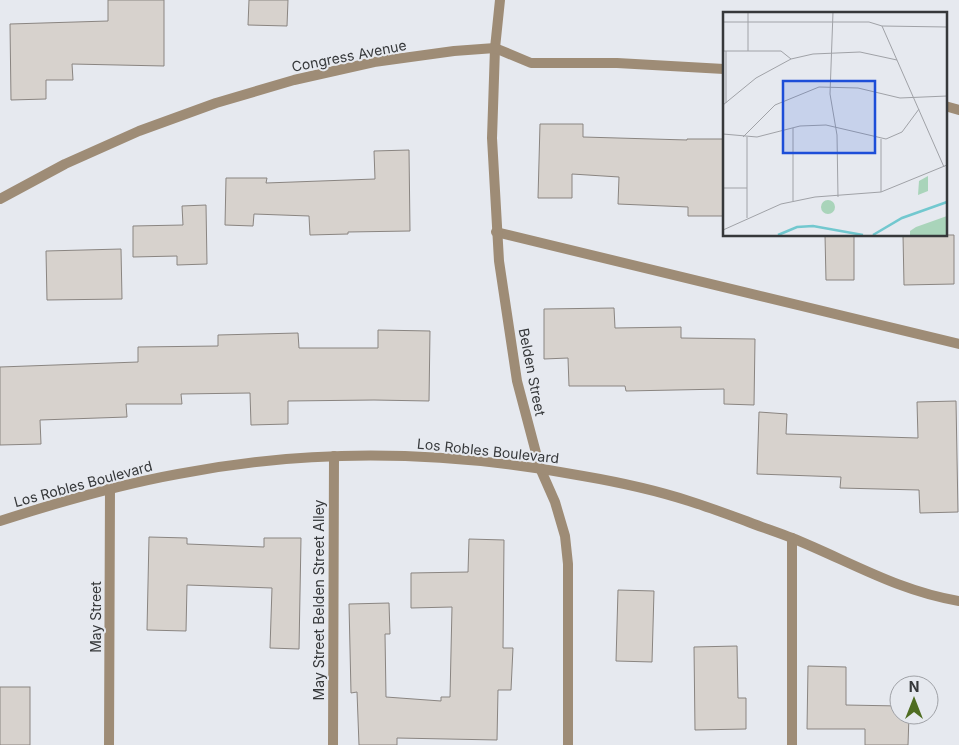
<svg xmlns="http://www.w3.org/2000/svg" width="959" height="745" viewBox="0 0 959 745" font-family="Inter,sans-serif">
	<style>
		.building { fill: #d7d2cd; stroke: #8a8581 }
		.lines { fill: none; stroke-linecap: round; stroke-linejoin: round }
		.lane { stroke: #9e8c76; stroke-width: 10 }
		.street { stroke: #9e8c76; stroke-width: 10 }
		.labels { text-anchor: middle; stroke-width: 4; stroke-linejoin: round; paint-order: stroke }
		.street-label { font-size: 14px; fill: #36383a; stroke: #e6e9ef }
		.inset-river { fill: none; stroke: #72c8cf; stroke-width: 2.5 }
		.inset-road { fill: none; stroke: #a0a2a7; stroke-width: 1 }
		.view { fill: #1d4ed8; fill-opacity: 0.15; stroke: #1d4ed8; stroke-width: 2.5 }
		.inset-edge { fill: none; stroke: #36383a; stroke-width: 2.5 }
	</style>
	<rect width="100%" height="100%" fill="#e6e9ef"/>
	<g class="building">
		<polygon points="108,0 164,0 164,66 72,64 73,80 46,80 46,99 11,100 10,24 108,21"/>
		<polygon points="249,0 288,0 287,26 248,25"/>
		<polygon points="540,124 583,124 583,137 687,140 687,139 724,139 724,216 688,216 688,207 618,204 619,177 572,174 572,198 538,198"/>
		<polygon points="409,150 410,231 348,232 348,234 310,235 309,216 254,214 253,226 225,225 226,178 267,178 266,183 375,179 374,151"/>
		<polygon points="206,205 207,264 177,265 177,256 133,257 133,226 183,225 182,206"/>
		<polygon points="825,235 854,235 854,280 826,280"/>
		<polygon points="903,235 954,235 954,284 904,285"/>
		<polygon points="121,249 122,299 47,300 46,251"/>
		<polygon points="614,308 615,328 681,327 681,338 755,339 754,405 724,404 724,389 626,391 625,386 569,386 568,358 544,359 544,309"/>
		<polygon points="378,330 430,331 429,401 374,400 288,401 288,424 251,425 250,393 181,394 182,404 126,404 127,417 40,420 41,444 0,445 0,367 138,362 138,347 218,346 218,335 298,333 299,348 378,348"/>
		<polygon points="956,401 958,512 920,513 919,490 840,488 841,477 757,474 759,412 787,414 786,434 918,438 917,402"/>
		<polygon points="149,537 187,538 187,544 264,547 264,538 301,538 299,649 270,648 272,588 187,585 186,631 147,630"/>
		<polygon points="469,539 504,540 503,648 513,648 511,690 498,690 497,740 397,738 397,745 359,745 357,692 351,693 349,604 389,603 390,634 385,634 386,697 441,701 441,697 450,697 452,607 411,608 411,573 468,572"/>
		<polygon points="618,590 654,591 652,662 616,661"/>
		<polygon points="737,646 738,698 746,698 746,729 695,730 694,647"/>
		<polygon points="808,666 846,667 846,705 899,706 899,715 909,715 908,745 865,745 865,729 807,729"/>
		<rect x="0" y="687" width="30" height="58"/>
	</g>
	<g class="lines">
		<g class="lane">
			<polyline points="496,232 959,344"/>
			<polyline points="792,538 792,745"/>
			<polyline points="333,745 334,456"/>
		</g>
		<g class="street">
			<polyline points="500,0 495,48 492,138 499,261 517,381 540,468 555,502 565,536 568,564 568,745"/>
			<polyline points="945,106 959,110"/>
			<polyline points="0,199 65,164 139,131 216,103 294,80 374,62 454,51 495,48 531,63 617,63 724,69"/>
			<path d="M0 521C59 502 117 485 178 474 311 448 450 451 583 476 618 482 655 490 689 501 708 507 727 514 746 521 761 527 777 532 792 538 849 561 898 591 959 601"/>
			<polyline points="109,745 110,488"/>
		</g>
	</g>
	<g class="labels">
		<g class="street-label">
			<text transform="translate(349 56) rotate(-11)" y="5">Congress Avenue</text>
			<text transform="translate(532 372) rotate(79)" y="5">Belden Street</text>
			<text transform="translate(488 451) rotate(6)" y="5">Los Robles Boulevard</text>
			<text transform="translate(83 484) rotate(-15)" y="5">Los Robles Boulevard</text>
			<text transform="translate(319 600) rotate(-90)" y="5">May Street Belden Street Alley</text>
			<text transform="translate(96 617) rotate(-90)" y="5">May Street</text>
		</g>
	</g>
	<g transform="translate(723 12)">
		<rect width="224" height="224" fill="#e6e9ef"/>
		<path d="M205 164V179L195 183 196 169ZM98 195a7 7 0 1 1 14 0a7 7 0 1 1-14 0ZM224 204V223H187V219L193 215Z" fill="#a9d4ba"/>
		<path class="inset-river" d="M55 223 74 215 90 214 140 223M150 223 179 206 224 190"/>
		<path class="inset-road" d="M110 0 107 82 114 123 115 185M0 10H146L159 14 224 15M159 14 221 155M0 39H58L68 47M3 39V91M25 39V0M0 93 33 66 68 47 90 42 137 40 174 48M0 122 34 125 77 114 103 113 163 127 179 120 196 97M20 125 52 93 96 75 135 76 177 86 224 84M0 176H24M158 180V127M70 189V116M24 206V125M0 218 58 192 92 185 158 180 224 153"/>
		<path class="view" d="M60 69H152V141H60Z"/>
		<rect width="224" height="224" class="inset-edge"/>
	</g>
	<g transform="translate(914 700)"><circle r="24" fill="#e6e9ef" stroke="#a0a2a7"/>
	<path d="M0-4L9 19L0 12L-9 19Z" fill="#4f6d22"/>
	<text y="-8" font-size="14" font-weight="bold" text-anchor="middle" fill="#36383a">N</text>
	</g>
</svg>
